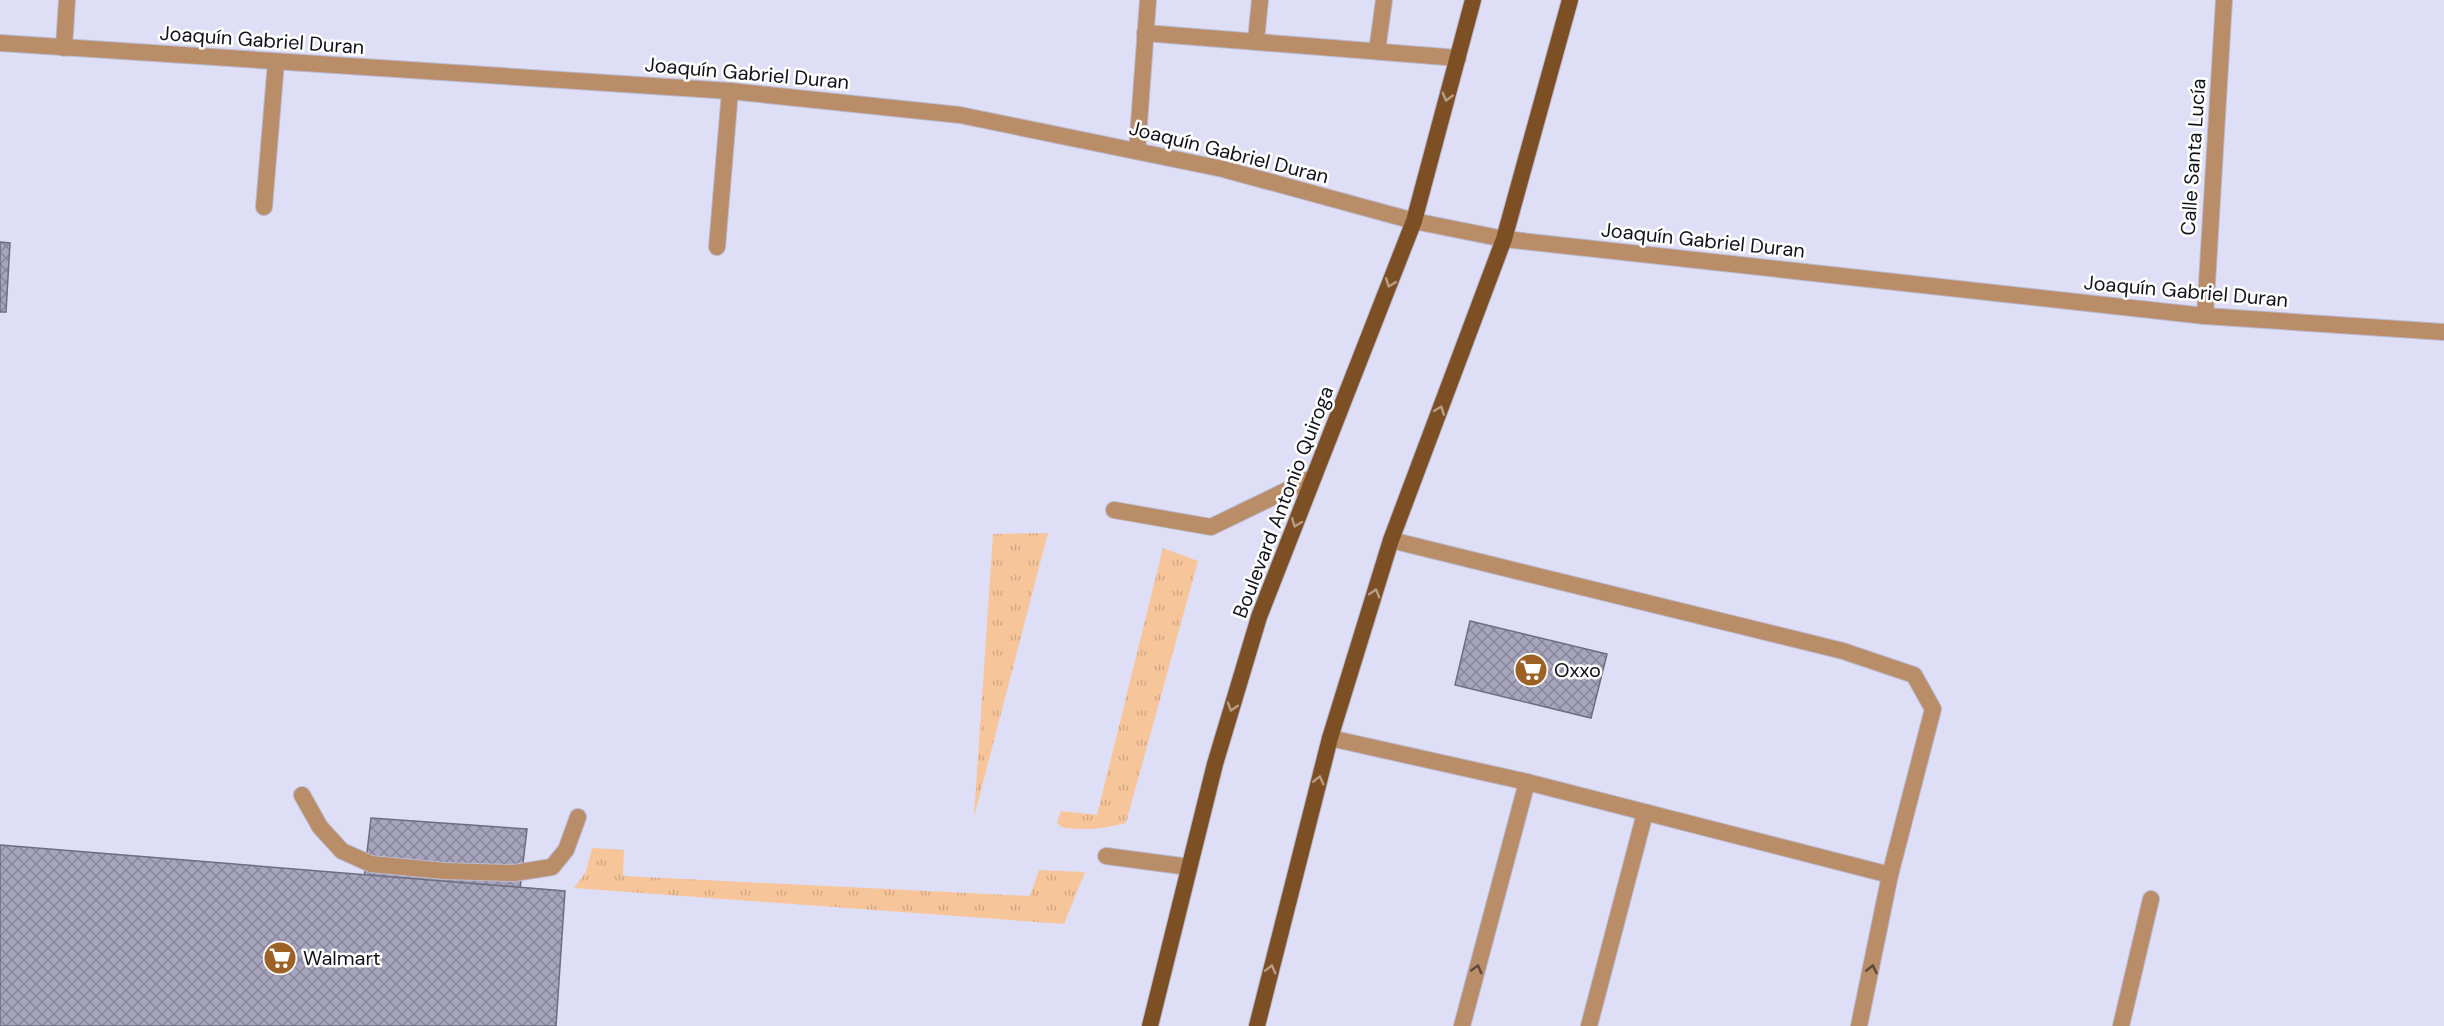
<svg xmlns="http://www.w3.org/2000/svg" width="2444" height="1026" viewBox="0 0 2444 1026" font-family="'DM Sans',sans-serif">
	<style>
		.grass { fill: url(#grass-tufts) }
		.building { fill: url(#building-cross-hatch); stroke: #6d6c81; stroke-width: 1.5 }
		.lines { fill: none; stroke-linecap: round; stroke-linejoin: round }
		.service-casing { stroke: #bab9cf; stroke-width: 18 }
		.minor-casing { stroke: #bab9cf; stroke-width: 18 }
		.primary-casing { stroke: #bab9cf; stroke-width: 18 }
		.service { stroke: #b98d68; stroke-width: 16 }
		.minor { stroke: #b98d68; stroke-width: 16 }
		.primary { stroke: #7d4f25; stroke-width: 16 }
		.oneway { stroke: #b89e87 }
		.oneway2 { stroke: #5d493d }
		.labels { text-anchor: middle; stroke-width: 5; stroke-linejoin: round; paint-order: stroke }
		.street-label { font-size: 20px; fill: #111119; stroke: #fff }
		.poi-label { font-size: 20px; fill: #111119; stroke: #fff; text-anchor: start }
	</style>
	<defs>
		<pattern id="grass-tufts" width="24" height="20" patternUnits="userSpaceOnUse" patternTransform="scale(1.5)"><rect width="24" height="20" fill="#f7c59a"/><path d="M3 7l-1-3M5 7V3M7 7l1-3M15 17l-1-3M17 17v-4M19 17l1-3" fill="none" stroke="#d3a884"/></pattern>
		<pattern id="building-cross-hatch" width="8" height="8" patternUnits="userSpaceOnUse" patternTransform="scale(1.5)"><rect width="8" height="8" fill="#a7a5bd"/><path d="M0 0l8 8M0 8l8-8" fill="none" stroke="#878599"/></pattern>
	</defs>
	<rect width="100%" height="100%" fill="#dfdef7"/>
	<g class="grass">
		<polygon points="1048,533 974,817 993,534"/>
		<path d="M1163 548 1198 561 1126 823C1103 829 1085 831 1061 827L1057 822 1061 811 1097 815Z"/>
		<polygon points="592,848 624,850 623,876 1030,896 1039,870 1085,872 1064,924 574,888 586,872"/>
	</g>
	<g class="building">
		<polygon points="0,242 10,243 6,312 0,312"/>
		<polygon points="1470,621 1607,654 1591,718 1455,685"/>
		<polygon points="371,818 527,829 517,915 361,905"/>
		<polygon points="0,845 565,891 556,1026 0,1026"/>
	</g>
	<g class="lines">
		<defs>
			<g id="service">
				<polyline points="1145,33 1458,58"/>
				<polyline points="1256,40 1260,0"/>
				<polyline points="1377,51 1384,0"/>
				<polyline points="1137,151 1148,0"/>
				<polyline points="264,207 276,62"/>
				<polyline points="717,247 730,91"/>
				<polyline points="1114,510 1211,527 1314,477"/>
				<polyline points="1391,540 1843,651 1914,675 1933,709 1890,875 1859,1026"/>
				<polyline points="1330,738 1527,782 1890,875"/>
				<polyline points="302,795 320,827 342,851 371,864 445,871 514,873 552,867 566,850 578,817"/>
				<polyline points="1106,856 1189,867"/>
				<polyline points="1462,1026 1527,782"/>
				<polyline points="1589,1026 1645,813"/>
				<polyline points="2121,1026 2151,899"/>
			</g>
			<g id="minor">
				<polyline points="0,43 730,91 960,115 1223,169 1414,221 1504,239 2205,316 2444,332"/>
				<polyline points="64,48 67,0"/>
				<polyline points="2205,316 2224,0"/>
			</g>
			<g id="primary">
				<polyline points="1150,1026 1215,764 1259,617 1414,221 1473,0"/>
				<polyline points="1257,1026 1330,738 1391,540 1504,239 1570,0"/>
			</g>
		</defs>
		<use href="#service" class="service-casing"/>
		<use href="#minor" class="minor-casing"/>
		<use href="#primary" class="primary-casing"/>
		<use href="#service" class="service"/>
		<use href="#minor" class="minor"/>
		<use href="#primary" class="primary"/>
	</g>
	<defs><path id="oneway-chevron" d="M-2-3.5L2.5 0L-2 3.5" fill="none" stroke-width="1.6" stroke-linecap="round" stroke-linejoin="round" transform="scale(1.5)"/></defs>
	<g class="oneway">
		<use href="#oneway-chevron" transform="translate(1447 97) rotate(105)"/>
		<use href="#oneway-chevron" transform="translate(1390 283) rotate(111)"/>
		<use href="#oneway-chevron" transform="translate(1440 410) rotate(-69)"/>
		<use href="#oneway-chevron" transform="translate(1296 523) rotate(111)"/>
		<use href="#oneway-chevron" transform="translate(1375 593) rotate(-73)"/>
		<use href="#oneway-chevron" transform="translate(1232 707) rotate(107)"/>
		<use href="#oneway-chevron" transform="translate(1319 780) rotate(-76)"/>
		<use href="#oneway-chevron" transform="translate(1271 969) rotate(-76)"/>
	</g>
	<g class="oneway2">
		<use href="#oneway-chevron" transform="translate(1477 969) rotate(-75)"/>
		<use href="#oneway-chevron" transform="translate(1872 969) rotate(-77)"/>
	</g>
	<defs>
		<symbol id="supermarket-disc" viewBox="-11 -11 22 22"><circle r="9.5" fill="#9e6125" stroke="#fff"/><path d="M-6-5.5h2.5l.6 2H6L4.5 2H-2.5L-4.4-4H-6ZM-1.5 3.2a1.3 1.3 0 1 0 .1 0ZM3 3.2a1.3 1.3 0 1 0 .1 0Z" fill="#fff"/></symbol>
	</defs>
	<g fill-rule="evenodd">
		<use href="#supermarket-disc" x="1512" y="651" width="38" height="38"/>
		<use href="#supermarket-disc" x="261" y="939" width="38" height="38"/>
	</g>
	<g class="labels">
		<g class="street-label">
			<text transform="translate(262 40) rotate(4)" y="7">Joaquín Gabriel Duran</text>
			<text transform="translate(747 73) rotate(5)" y="7">Joaquín Gabriel Duran</text>
			<text transform="translate(1229 152) rotate(14)" y="7">Joaquín Gabriel Duran</text>
			<text transform="translate(2193 157) rotate(-86)" y="7">Calle Santa Lucía</text>
			<text transform="translate(1703 240) rotate(6)" y="7">Joaquín Gabriel Duran</text>
			<text transform="translate(2186 291) rotate(5)" y="7">Joaquín Gabriel Duran</text>
			<text transform="translate(1283 502) rotate(-69)" y="7">Boulevard Antonio Quiroga</text>
		</g>
		<g class="poi-label">
			<text x="1554" y="677">Oxxo</text>
			<text x="303" y="965">Walmart</text>
		</g>
	</g>
</svg>
